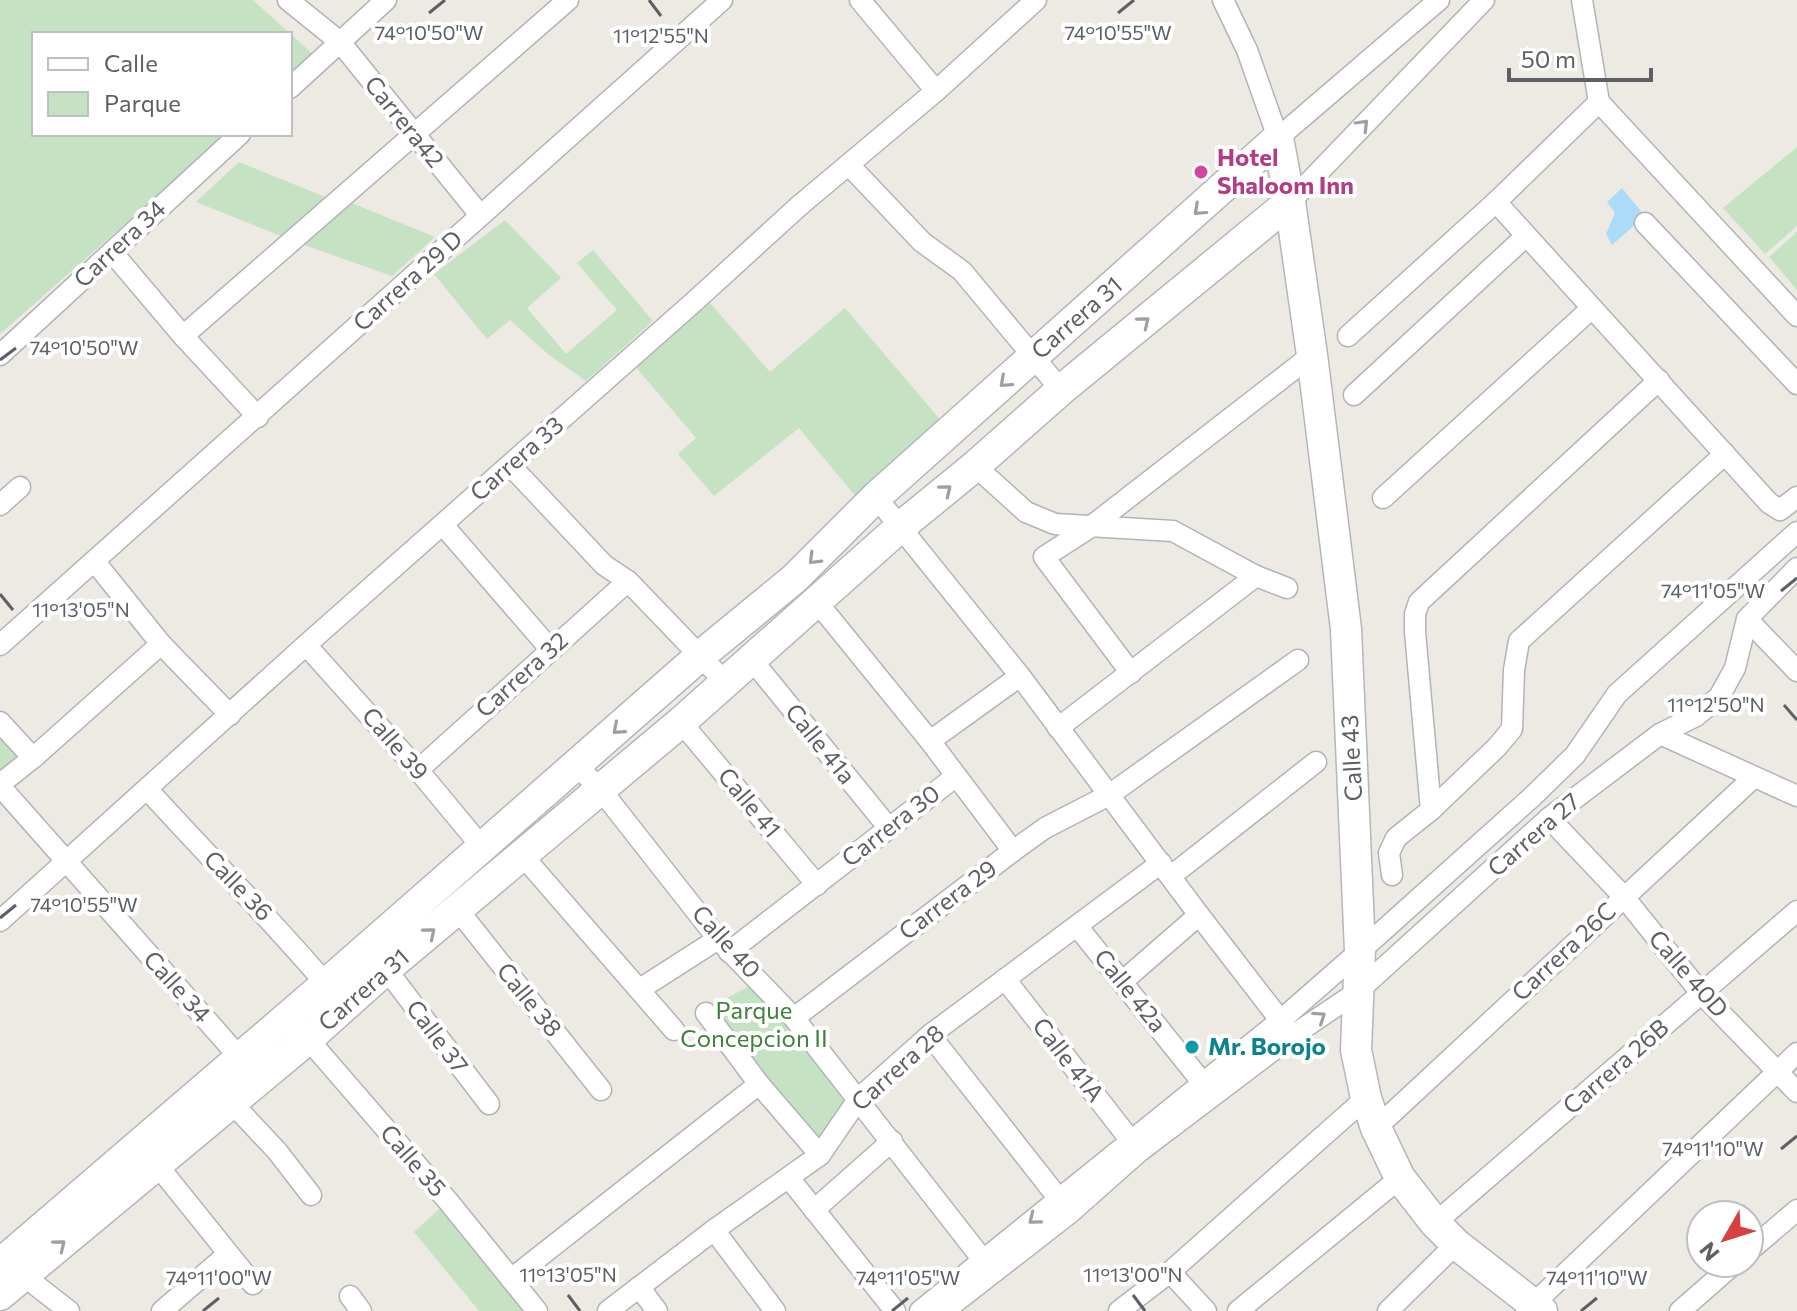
<svg xmlns="http://www.w3.org/2000/svg" width="1797" height="1311" viewBox="0 0 1797 1311" font-family="Commissioner,sans-serif">
	<style>
		.green { fill: #c5e2c3 }
		.water { fill: #abdbf6 }
		.lines { fill: none; stroke-linecap: round; stroke-linejoin: round }
		.street-casing { stroke: #b1b4b7; stroke-width: 23 }
		.secondary-casing { stroke: #b3b6ba; stroke-width: 33 }
		.street { stroke: #fff; stroke-width: 20 }
		.secondary { stroke: #fff; stroke-width: 30 }
		.oneway { stroke: #9d9fa1 }
		.ticks { fill: none; stroke: #5c5f63; stroke-width: 3 }
		.hotel-dot { fill: #d1479c; stroke: #fff; stroke-width: 3 }
		.culture-dot { fill: #0f9aa8; stroke: #fff; stroke-width: 3 }
		.labels { text-anchor: middle; stroke-width: 8; stroke-linejoin: round; paint-order: stroke }
		.street-label { font-size: 24px; fill: #5c5f63; stroke: #fff }
		.hotel-label { font-size: 24px; font-weight: bold; fill: #b23c85; stroke: #fff; text-anchor: start }
		.park-label { font-size: 24px; fill: #40803e; stroke: #fff }
		.culture-label { font-size: 24px; font-weight: bold; fill: #0d838f; stroke: #fff; text-anchor: start }
		.ticks-label { font-size: 20px; text-anchor: middle; fill: #5c5f63; stroke: #fff; stroke-width: 8; stroke-linejoin: round; paint-order: stroke }
	</style>
	<rect width="100%" height="100%" fill="#edeae4"/>
	<g class="green">
		<polygon points="0,0 253,0 315,56 290,78 290,34 34,34 34,134 227,134 0,334"/>
		<polygon points="1797,147 1797,226 1765,254 1723,208"/>
		<polygon points="239,162 325,197 281,236 196,202"/>
		<polygon points="352,203 435,237 392,276 304,245"/>
		<polygon points="505,220 561,278 527,308 566,354 617,310 577,263 593,250 653,321 586,381 549,355 510,320 487,339 434,274"/>
		<polygon points="1797,232 1797,290 1769,257"/>
		<polygon points="710,303 770,372 845,308 944,424 857,498 799,428 714,496 678,454 696,438 635,366"/>
		<polygon points="0,726 26,757 0,774"/>
		<polygon points="761,980 857,1094 820,1154 697,1014"/>
		<polygon points="448,1201 537,1311 479,1311 414,1232"/>
	</g>
	<polygon class="water" points="1622,188 1645,216 1612,245 1606,234 1615,213 1607,202"/>
	<g class="lines">
		<defs>
			<g id="street">
				<polyline points="288,0 340,42 480,215"/>
				<polyline points="860,0 936,91"/>
				<polyline points="1223,0 1247,50 1278,138 1439,0"/>
				<polyline points="1582,0 1599,102 1797,316"/>
				<polyline points="290,88 386,0"/>
				<polyline points="849,165 922,242 962,271 1061,390"/>
				<polyline points="1290,202 1484,0"/>
				<polyline points="1496,202 1769,503 1780,510 1797,497"/>
				<polyline points="1645,223 1797,384"/>
				<polyline points="112,252 183,336 258,417"/>
				<polyline points="183,336 568,0"/>
				<polyline points="1348,336 1496,202 1599,102"/>
				<polyline points="0,355 240,134"/>
				<polyline points="1354,395 1526,236"/>
				<polyline points="511,466 604,565 628,581 726,683"/>
				<polyline points="975,466 1026,512 1055,524 1173,531 1256,576 1287,588"/>
				<polyline points="876,497 1020,676 1199,915 1287,1029"/>
				<polyline points="1383,498 1592,308"/>
				<polyline points="0,505 20,487"/>
				<polyline points="443,525 551,650"/>
				<polyline points="95,562 161,644 230,715"/>
				<polyline points="817,602 930,741 1013,851"/>
				<polyline points="1747,619 1797,671"/>
				<polyline points="0,645 722,0"/>
				<polyline points="306,645 418,770 481,846"/>
				<polyline points="752,660 888,827"/>
				<polyline points="1131,673 1044,557 1089,528 1312,355"/>
				<polyline points="0,722 33,758"/>
				<polyline points="681,722 817,885"/>
				<polyline points="1058,728 1256,576"/>
				<polyline points="1660,734 1797,796"/>
				<polyline points="930,741 1020,676"/>
				<polyline points="576,765 601,790 718,939 794,1018 990,1269"/>
				<polyline points="418,770 628,581"/>
				<polyline points="0,784 33,758 161,644"/>
				<polyline points="0,786 248,1067"/>
				<path d="M148 790C207 855 269 917 326 984"/>
				<polyline points="1431,810 1415,632 1415,614 1419,602 1659,380"/>
				<polyline points="1549,818 1624,897 1701,993 1797,1092"/>
				<polyline points="522,855 674,1030"/>
				<polyline points="1392,875 1389,853 1396,838 1431,810 1497,747 1512,729 1514,670 1519,641 1725,454"/>
				<polyline points="1171,876 1316,762"/>
				<polyline points="458,910 601,1090"/>
				<polyline points="0,921 306,645 696,300 799,206 936,91 1036,0"/>
				<polyline points="1077,926 1210,1092"/>
				<polyline points="729,952 955,777"/>
				<polyline points="386,969 489,1104"/>
				<polyline points="1005,979 1131,1141"/>
				<polyline points="1123,981 1199,915"/>
				<polyline points="640,989 718,939"/>
				<polyline points="706,1013 759,1084 820,1155"/>
				<polyline points="794,1018 1013,851 1045,828 1109,795 1298,660"/>
				<polyline points="297,1034 308,1039 448,1201 537,1311"/>
				<polyline points="930,1035 1059,1199"/>
				<polyline points="231,1102 277,1151 311,1195"/>
				<polyline points="1376,1128 1753,778"/>
				<polyline points="158,1166 253,1284"/>
				<polyline points="789,1178 895,1311"/>
				<polyline points="814,1210 892,1141"/>
				<polyline points="1435,1223 1797,911"/>
				<polyline points="714,1230 775,1311"/>
				<polyline points="1749,1251 1797,1210"/>
				<polyline points="15,1269 69,1311"/>
				<polyline points="1170,1272 1206,1311"/>
				<polyline points="511,1279 759,1084"/>
				<polyline points="639,1287 657,1311"/>
				<polyline points="350,1296 361,1311"/>
				<polyline points="162,1311 228,1254"/>
				<polyline points="608,1311 714,1230 820,1155 859,1098 930,1035 1161,863"/>
				<polyline points="920,1311 1281,1020 1377,936 1532,797 1575,755 1617,694 1797,532"/>
				<polyline points="944,1311 1070,1213 1140,1151 1292,1036 1357,992 1549,818 1660,734 1696,716 1719,697 1735,668 1747,619 1797,568"/>
				<polyline points="1119,1311 1170,1272 1366,1098"/>
				<polyline points="1238,1311 1400,1178"/>
				<polyline points="1388,1311 1456,1244"/>
				<polyline points="1526,1311 1797,1053"/>
				<polyline points="1680,1311 1735,1263"/>
			</g>
			<g id="secondary">
				<polyline points="1278,138 1290,202 1312,355 1346,629 1360,951 1356,1050 1366,1098 1376,1128 1400,1178 1435,1223 1456,1244 1542,1311"/>
				<polyline points="0,1264 326,984 700,656 794,579 876,497 1278,138"/>
				<polyline points="0,1295 308,1039 386,969 681,722 898,529 975,466 1061,390 1290,202"/>
			</g>
		</defs>
		<use href="#street" class="street-casing"/>
		<use href="#secondary" class="secondary-casing"/>
		<use href="#street" class="street"/>
		<use href="#secondary" class="secondary"/>
	</g>
	<defs><path id="oneway-chevron" d="M-2-3.5L2.5 0L-2 3.5" fill="none" stroke-width="1.6" stroke-linecap="round" stroke-linejoin="round" transform="scale(2)"/></defs>
	<g class="oneway">
		<use href="#oneway-chevron" transform="translate(1363 125) rotate(-46)"/>
		<use href="#oneway-chevron" transform="translate(1199 210) rotate(138)"/>
		<use href="#oneway-chevron" transform="translate(1144 322) rotate(-39)"/>
		<use href="#oneway-chevron" transform="translate(1005 382) rotate(138)"/>
		<use href="#oneway-chevron" transform="translate(946 490) rotate(-39)"/>
		<use href="#oneway-chevron" transform="translate(814 559) rotate(135)"/>
		<use href="#oneway-chevron" transform="translate(618 729) rotate(139)"/>
		<use href="#oneway-chevron" transform="translate(430 933) rotate(-40)"/>
		<use href="#oneway-chevron" transform="translate(1320 1017) rotate(-34)"/>
		<use href="#oneway-chevron" transform="translate(1034 1219) rotate(141)"/>
		<use href="#oneway-chevron" transform="translate(60 1245) rotate(-39)"/>
	</g>
	<path class="ticks" d="M649 0 661 16M429 13 445 0M1118 13 1134 0M0 360 16 348M1781 591 1797 578M0 594 13 610M1784 705 1797 720M0 918 16 905M1781 1149 1797 1136M568 1295 580 1311M1133 1295 1145 1311M203 1311 219 1298M892 1311 908 1298M1581 1311 1597 1298"/>
	<circle class="hotel-dot" cx="1201" cy="172" r="8"/>
	<circle class="culture-dot" cx="1192" cy="1047" r="8"/>
	<g class="labels">
		<g class="street-label">
			<text transform="translate(404 122) rotate(51)" y="8">Carrera42</text>
			<text transform="translate(120 244) rotate(-43)" y="8">Carrera 34</text>
			<text transform="translate(408 281) rotate(-42)" y="8">Carrera 29 D</text>
			<text transform="translate(1077 318) rotate(-41)" y="8">Carrera 31</text>
			<text transform="translate(517 459) rotate(-41)" y="8">Carrera 33</text>
			<text transform="translate(522 675) rotate(-42)" y="8">Carrera 32</text>
			<text transform="translate(395 744) rotate(49)" y="8">Calle 39</text>
			<text transform="translate(820 744) rotate(51)" y="8">Calle 41a</text>
			<text transform="translate(1352 758) rotate(-93)" y="8">Calle 43</text>
			<text transform="translate(749 803) rotate(50)" y="8">Calle 41</text>
			<text transform="translate(891 826) rotate(-38)" y="8">Carrera 30</text>
			<text transform="translate(1534 835) rotate(-41)" y="8">Carrera 27</text>
			<text transform="translate(238 886) rotate(46)" y="8">Calle 36</text>
			<text transform="translate(948 900) rotate(-37)" y="8">Carrera 29</text>
			<text transform="translate(726 942) rotate(48)" y="8">Calle 40</text>
			<text transform="translate(1564 952) rotate(-43)" y="8">Carrera 26C</text>
			<text transform="translate(1688 974) rotate(49)" y="8">Calle 40D</text>
			<text transform="translate(177 987) rotate(48)" y="8">Calle 34</text>
			<text transform="translate(364 990) rotate(-41)" y="8">Carrera 31</text>
			<text transform="translate(1130 991) rotate(51)" y="8">Calle 42a</text>
			<text transform="translate(529 1000) rotate(51)" y="8">Calle 38</text>
			<text transform="translate(437 1037) rotate(53)" y="8">Calle 37</text>
			<text transform="translate(1068 1060) rotate(52)" y="8">Calle 41A</text>
			<text transform="translate(1616 1067) rotate(-41)" y="8">Carrera 26B</text>
			<text transform="translate(898 1068) rotate(-42)" y="8">Carrera 28</text>
			<text transform="translate(413 1161) rotate(49)" y="8">Calle 35</text>
		</g>
		<g class="hotel-label">
			<text x="1217" y="166">Hotel<tspan x="1217" dy="28">Shaloom Inn</tspan></text>
		</g>
		<g class="park-label">
			<text x="754" y="1019">Parque<tspan x="754" dy="28">Concepcion II</tspan></text>
		</g>
		<g class="culture-label">
			<text x="1208" y="1055">Mr. Borojo</text>
		</g>
	</g>
	<g class="ticks-label">
		<text x="429" y="40">74°10'50"W</text>
		<text x="1118" y="40">74°10'55"W</text>
		<text x="661" y="43">11°12'55"N</text>
		<text x="84" y="355">74°10'50"W</text>
		<text x="1713" y="598">74°11'05"W</text>
		<text x="81" y="617">11°13'05"N</text>
		<text x="1716" y="712">11°12'50"N</text>
		<text x="84" y="912">74°10'55"W</text>
		<text x="1713" y="1156">74°11'10"W</text>
		<text x="568" y="1282">11°13'05"N</text>
		<text x="1133" y="1282">11°13'00"N</text>
		<text x="219" y="1285">74°11'00"W</text>
		<text x="908" y="1285">74°11'05"W</text>
		<text x="1597" y="1285">74°11'10"W</text>
	</g>
	<rect x="32" y="32" width="260" height="104" fill="#ffffff" stroke="#bebfc1" stroke-width="2"/>
	<rect x="48" y="58" width="40" height="12" fill="#ffffff" stroke="#bebfc1" stroke-width="2"/>
	<text x="104" y="72" font-size="24" fill="#5c5f63">Calle</text>
	<rect x="48" y="92" width="40" height="24" fill="#c5e2c3" stroke="#bebfc1" stroke-width="2"/>
	<text x="104" y="112" font-size="24" fill="#5c5f63">Parque</text>
	<g transform="translate(1725 1239) rotate(231)"><circle r="38" fill="#ffffff" stroke="#bebfc1" stroke-width="2"/>
	<path d="M0-6L14 30L0 20L-14 30Z" fill="#d74040"/>
	<text y="-12" font-size="22" font-weight="bold" text-anchor="middle" fill="#5c5f63">N</text>
	</g>
	<path d="M1509 68v12h142v-12" fill="none" stroke="#5c5f63" stroke-width="4"/>
	<text x="1521" y="68" font-size="24" fill="#5c5f63" stroke="#ffffff" stroke-width="6" paint-order="stroke">50 m</text>
</svg>
